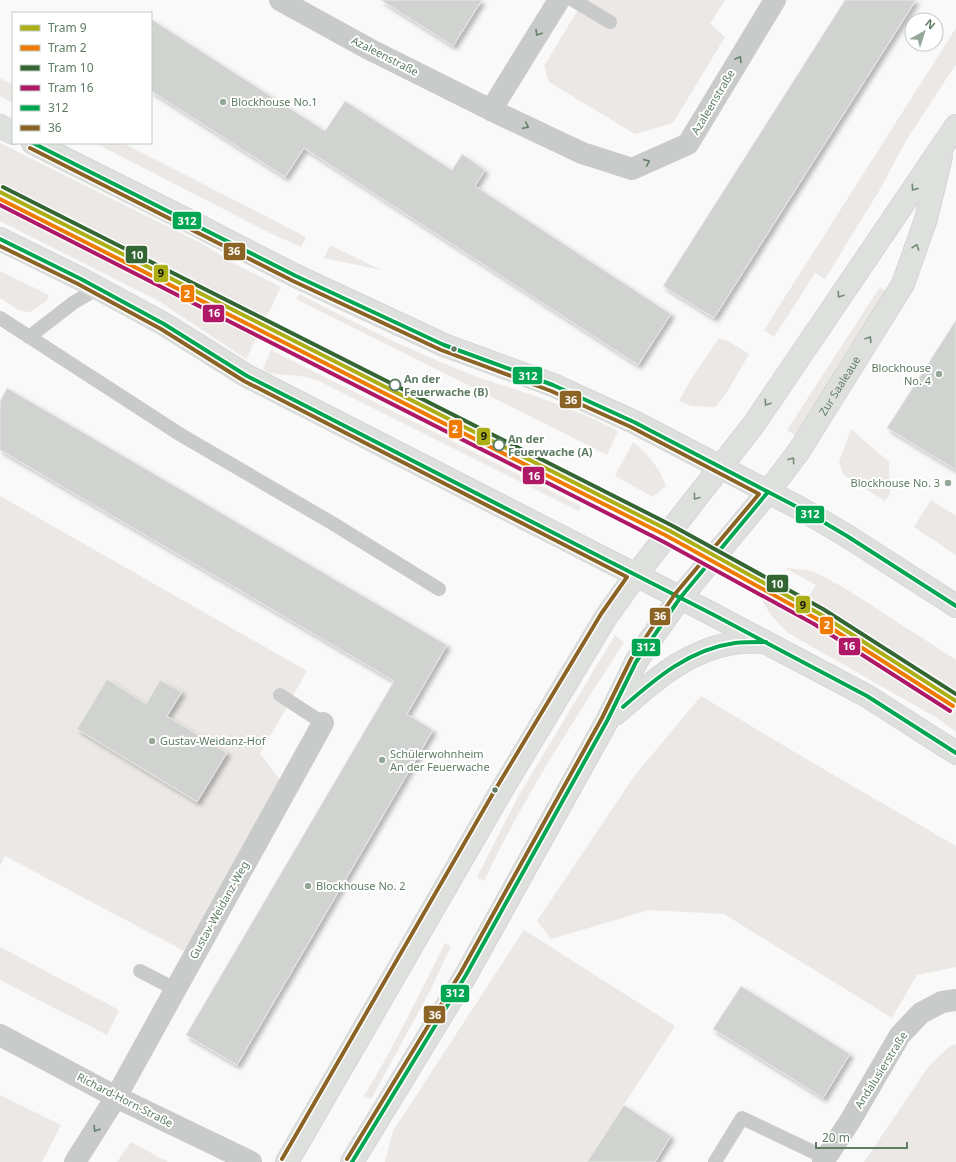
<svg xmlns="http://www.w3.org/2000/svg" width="956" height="1162" viewBox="0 0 956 1162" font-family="'Noto Sans',sans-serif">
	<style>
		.green { fill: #ebe8e6 }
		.building { fill: #d0d3d0; stroke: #e8e8e8; filter: url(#shadow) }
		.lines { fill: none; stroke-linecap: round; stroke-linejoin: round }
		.secondary-casing { stroke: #d4d6d4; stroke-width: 24 }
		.lane { stroke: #c8cbc9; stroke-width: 14 }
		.street { stroke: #c8cbc9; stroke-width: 22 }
		.secondary { stroke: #dee0de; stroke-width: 22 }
		.bus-1-casing { stroke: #fff; stroke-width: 7 }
		.bus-2-casing { stroke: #fff; stroke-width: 7 }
		.bus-1 { stroke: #00a651; stroke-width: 4 }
		.bus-2 { stroke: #8b6425; stroke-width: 4 }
		.tram-1-casing { stroke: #fff; stroke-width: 7 }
		.tram-2-casing { stroke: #fff; stroke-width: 7 }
		.tram-3-casing { stroke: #fff; stroke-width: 7 }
		.tram-4-casing { stroke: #fff; stroke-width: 7 }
		.tram-1 { stroke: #adaf17; stroke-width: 4 }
		.tram-2 { stroke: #ef7c00; stroke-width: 4 }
		.tram-3 { stroke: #363; stroke-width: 4 }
		.tram-4 { stroke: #af1867; stroke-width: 4 }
		.oneway { stroke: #648169 }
		.oneway2 { stroke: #728c76 }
		.poi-dot { fill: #95a898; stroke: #fff; stroke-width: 1.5 }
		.bus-dot { fill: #5f7d64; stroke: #fff; stroke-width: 1.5 }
		.stop-dot { fill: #fff; stroke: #5f7d64; stroke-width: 2 }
		.labels { text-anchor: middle; stroke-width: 4; stroke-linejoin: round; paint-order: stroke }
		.street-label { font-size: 11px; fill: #5f7d64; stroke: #fff }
		.poi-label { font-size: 11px; fill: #5f7d64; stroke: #fff; text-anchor: start }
		.stop-label { font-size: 11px; font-weight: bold; fill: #5f7d64; stroke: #fff; text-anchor: start }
		.line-badge { stroke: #fff; stroke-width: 1.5 }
		.badge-label { font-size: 11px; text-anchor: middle; font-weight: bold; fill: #fff }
		.pale-badge-label { font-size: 11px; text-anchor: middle; font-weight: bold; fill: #111 }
	</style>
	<defs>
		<filter id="shadow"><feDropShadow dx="3.5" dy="3.5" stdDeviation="2" flood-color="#0004"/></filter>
	</defs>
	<rect width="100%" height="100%" fill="#f9f9f9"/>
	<g class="green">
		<polygon points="584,0 725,0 710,24 725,37 673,123 635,134 549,82 544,66"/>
		<polygon points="956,28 956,64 907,139 879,191 825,279 815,273 774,337 764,330"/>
		<polygon points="0,78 13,85 13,103 0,96"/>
		<polygon points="0,143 203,244 233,263 281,287 246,359 157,300 0,221"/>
		<polygon points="95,143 123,143 306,237 301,247 270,233"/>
		<polygon points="330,245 381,270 324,258"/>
		<polygon points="0,271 49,295 47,300 31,312 20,311 0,298"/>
		<polygon points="880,287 888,293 796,436 787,430"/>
		<path d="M299 294C359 325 419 355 483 379 496 384 510 387 523 392 556 403 588 415 618 431L607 455 296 299Z"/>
		<polygon points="719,338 728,341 749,354 727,392 715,407 691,406 679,401 691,379"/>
		<polygon points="271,350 581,506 579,511 321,382 307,377 269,373 263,369"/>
		<polygon points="851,429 889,462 890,494 885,501 844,475 839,462"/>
		<path d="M633 442C648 454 659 467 666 486L653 497 615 476Z"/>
		<polygon points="0,496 307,671 260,754 281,781 186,952 5,856 0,865"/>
		<polygon points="931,500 956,516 956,555 914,527"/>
		<path d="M785 568 812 571 843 587 956 660V732L937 718 788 633C771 616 764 609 757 585L799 611 816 585Z"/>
		<path d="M615 635 624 642C575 720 523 797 484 881L477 877 518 797Z"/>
		<polygon points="701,696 813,763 956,846 956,967 917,975 892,1018 724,914 649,910 551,939 537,921 635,775"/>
		<polygon points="524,930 675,1026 587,1162 385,1162 393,1131"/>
		<path d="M445 943 451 946 430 991 371 1099 364 1096C394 1047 419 995 445 943Z"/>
		<polygon points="0,947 119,1010 107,1035 0,980"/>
		<polygon points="956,1044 956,1162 864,1162 929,1066 950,1046"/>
		<polygon points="0,1095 61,1125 42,1162 0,1162"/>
		<polygon points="131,1142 168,1162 117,1162"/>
	</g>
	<g class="building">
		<polygon points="381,0 482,0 453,46"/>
		<polygon points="845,0 916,0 714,318 663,286"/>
		<polygon points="151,19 325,131 345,101 452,170 462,154 485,170 475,186 671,314 638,365 304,148 285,177 151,91"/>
		<polygon points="956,320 956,470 887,428"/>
		<polygon points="7,388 447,645 407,714 433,730 237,1065 186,1035 394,681 0,450 0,401"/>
		<polygon points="107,679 146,704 160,680 182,692 167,716 227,753 197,802 77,729"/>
		<polygon points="741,986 850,1054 823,1098 713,1029"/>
		<polygon points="624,1105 671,1136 655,1162 587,1162"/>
	</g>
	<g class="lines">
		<defs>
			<g id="secondary">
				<polyline points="0,126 13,133"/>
				<polyline points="33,143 193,223 296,276 444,345 553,385 634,422 803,510 847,536 956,606"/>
				<polyline points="0,239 81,279 164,324 247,376 714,615 867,696 956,753"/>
				<path d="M615 714C652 683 684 651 734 643 744 641 755 642 765 642"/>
				<polyline points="287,1162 500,793 606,617 636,575 754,424 956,126"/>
				<path id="s1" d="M352 1162 466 975 607 721 636 662 648 643 680 598 768 492 799 451 903 284 926 219 941 157"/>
			</g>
		</defs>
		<use href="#secondary" class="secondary-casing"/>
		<g class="lane">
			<polyline points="573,0 610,22"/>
			<polyline points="0,318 181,435 332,523 439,589"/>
			<polyline points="29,337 73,303 98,288"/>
			<polyline points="280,695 323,723"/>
			<polyline points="140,971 175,989"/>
			<polyline points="715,1162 742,1118 826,1158"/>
		</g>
		<g class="street">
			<polyline points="280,0 369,49 491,110 582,153 632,169 688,144 775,0"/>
			<polyline points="491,110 559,0"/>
			<polyline points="0,1035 116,1097 251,1162"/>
			<polyline points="75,1162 116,1097 323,723"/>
			<polyline points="823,1162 850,1121 900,1035 921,1013 942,1002 956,1000"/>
		</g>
		<use href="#secondary" class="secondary"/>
		<defs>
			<g id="bus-1">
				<polyline points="33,143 296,276 444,345 553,385 634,422 803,510 847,536 956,606"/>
				<polyline points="0,239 81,279 164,324 247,376 714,615 867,696 956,753"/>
				<path d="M623 707C656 678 690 649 735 643 745 642 756 642 766 642"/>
				<polyline points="352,1162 466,975 607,721 636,662 680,598 768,492"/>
			</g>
			<g id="bus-2">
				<polyline points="30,148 293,281 441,350 551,391 631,427 759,494 675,594 631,659 602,718 461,972 347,1159"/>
				<polyline points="0,246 78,284 161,329 244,381 627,577 601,614 495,790 282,1159"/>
			</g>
		</defs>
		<use href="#bus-1" class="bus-1-casing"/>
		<use href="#bus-2" class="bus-2-casing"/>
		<use href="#bus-1" class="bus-1"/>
		<use href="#bus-2" class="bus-2"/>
		<defs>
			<polyline id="tram-1" points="0,192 670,531 820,614 956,701"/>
			<polyline id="tram-2" points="0,199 667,536 817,619 953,706"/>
			<polyline id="tram-3" points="3,187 673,526 823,609 956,694"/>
			<polyline id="tram-4" points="0,205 664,542 814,624 950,711"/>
		</defs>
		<use href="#tram-1" class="tram-1-casing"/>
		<use href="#tram-2" class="tram-2-casing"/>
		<use href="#tram-3" class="tram-3-casing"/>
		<use href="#tram-4" class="tram-4-casing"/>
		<use href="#tram-1" class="tram-1"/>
		<use href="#tram-2" class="tram-2"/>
		<use href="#tram-3" class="tram-3"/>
		<use href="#tram-4" class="tram-4"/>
	</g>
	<defs><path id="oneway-chevron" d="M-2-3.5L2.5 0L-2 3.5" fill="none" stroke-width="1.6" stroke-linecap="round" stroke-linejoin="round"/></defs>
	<g class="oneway">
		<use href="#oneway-chevron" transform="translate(538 33) rotate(122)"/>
		<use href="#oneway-chevron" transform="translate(739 59) rotate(-59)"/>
		<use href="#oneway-chevron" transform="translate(526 126) rotate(26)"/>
		<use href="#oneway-chevron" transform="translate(647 162) rotate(-24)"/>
		<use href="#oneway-chevron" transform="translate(96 1129) rotate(122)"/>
	</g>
	<g class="oneway2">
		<use href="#oneway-chevron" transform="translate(914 188) rotate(125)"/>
		<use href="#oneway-chevron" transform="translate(916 247) rotate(-71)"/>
		<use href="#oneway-chevron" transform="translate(840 295) rotate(124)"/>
		<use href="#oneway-chevron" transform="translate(869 339) rotate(-58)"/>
		<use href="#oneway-chevron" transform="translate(767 403) rotate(124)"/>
		<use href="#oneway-chevron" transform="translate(792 460) rotate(-54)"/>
		<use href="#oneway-chevron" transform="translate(696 497) rotate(128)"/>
	</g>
	<g class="poi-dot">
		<circle cx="223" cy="102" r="4"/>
		<circle cx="939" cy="374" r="4"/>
		<circle cx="948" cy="483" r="4"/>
		<circle cx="152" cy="741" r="4"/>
		<circle cx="382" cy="760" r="4"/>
		<circle cx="308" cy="886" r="4"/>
	</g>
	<g class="bus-dot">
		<circle cx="454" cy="349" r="3.5"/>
		<circle cx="495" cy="790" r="3.5"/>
	</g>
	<g class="stop-dot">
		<circle cx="395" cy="385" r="5.5"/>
		<circle cx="499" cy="445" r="5.5"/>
	</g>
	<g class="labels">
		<g class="street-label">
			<text transform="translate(385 56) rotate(27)" y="4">Azaleenstraße</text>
			<text transform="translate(713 102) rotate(-59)" y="4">Azaleenstraße</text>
			<text dy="4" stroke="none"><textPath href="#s1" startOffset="919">Zur Saaleaue</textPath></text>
			<text transform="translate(219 910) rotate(-61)" y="4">Gustav-Weidanz-Weg</text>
			<text transform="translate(881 1070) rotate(-58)" y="4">Andalusierstraße</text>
			<text transform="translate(125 1100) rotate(27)" y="4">Richard-Horn-Straße</text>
		</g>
		<g class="poi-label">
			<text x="231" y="106">Blockhouse No.1</text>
			<text x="931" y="372" text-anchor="end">Blockhouse<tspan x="931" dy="13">No. 4</tspan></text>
			<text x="940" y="487" text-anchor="end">Blockhouse No. 3</text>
			<text x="160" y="745">Gustav-Weidanz-Hof</text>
			<text x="390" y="758">Schülerwohnheim<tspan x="390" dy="13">An der Feuerwache</tspan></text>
			<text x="316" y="890">Blockhouse No. 2</text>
		</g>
		<g class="stop-label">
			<text x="404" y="383">An der<tspan x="404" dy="13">Feuerwache (B)</tspan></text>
			<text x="508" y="443">An der<tspan x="508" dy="13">Feuerwache (A)</tspan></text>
		</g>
	</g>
	<g class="line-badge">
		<rect x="172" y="211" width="30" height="19" rx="4" fill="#00a651"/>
		<rect x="223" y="242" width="23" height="19" rx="4" fill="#8b6425"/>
		<rect x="125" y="245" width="23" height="19" rx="4" fill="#363"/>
		<rect x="153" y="264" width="16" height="19" rx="4" fill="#adaf17"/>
		<rect x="180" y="284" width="15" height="19" rx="4" fill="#ef7c00"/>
		<rect x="202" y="304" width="23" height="19" rx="4" fill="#af1867"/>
		<rect x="512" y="366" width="31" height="19" rx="4" fill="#00a651"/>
		<rect x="559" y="390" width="23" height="19" rx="4" fill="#8b6425"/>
		<rect x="448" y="419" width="15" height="20" rx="4" fill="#ef7c00"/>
		<rect x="476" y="427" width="15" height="19" rx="4" fill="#adaf17"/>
		<rect x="522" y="466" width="23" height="19" rx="4" fill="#af1867"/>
		<rect x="795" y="505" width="30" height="19" rx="4" fill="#00a651"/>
		<rect x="766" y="574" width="23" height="19" rx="4" fill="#363"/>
		<rect x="795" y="595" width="16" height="19" rx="4" fill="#adaf17"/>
		<rect x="649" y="607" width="22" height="19" rx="4" fill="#8b6425"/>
		<rect x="819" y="616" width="15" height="19" rx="4" fill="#ef7c00"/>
		<rect x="838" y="637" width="23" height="19" rx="4" fill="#af1867"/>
		<rect x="631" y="638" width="30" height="19" rx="4" fill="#00a651"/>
		<rect x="440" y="984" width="30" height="19" rx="4" fill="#00a651"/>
		<rect x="423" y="1005" width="23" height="19" rx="4" fill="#8b6425"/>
	</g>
	<g class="badge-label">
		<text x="187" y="225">312</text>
		<text x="234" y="255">36</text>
		<text x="137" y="259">10</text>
		<text x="187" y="298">2</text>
		<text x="214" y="317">16</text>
		<text x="528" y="380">312</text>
		<text x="571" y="404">36</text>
		<text x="455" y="433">2</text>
		<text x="534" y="480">16</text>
		<text x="810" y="518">312</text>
		<text x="777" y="588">10</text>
		<text x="660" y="620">36</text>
		<text x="827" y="629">2</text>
		<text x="849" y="650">16</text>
		<text x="646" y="651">312</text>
		<text x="455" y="997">312</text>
		<text x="435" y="1019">36</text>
	</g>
	<g class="pale-badge-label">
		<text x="161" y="277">9</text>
		<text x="484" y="440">9</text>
		<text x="803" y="609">9</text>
	</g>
	<rect x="12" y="12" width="140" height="132" fill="#ffffff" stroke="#bfcbc1"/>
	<rect x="20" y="25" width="20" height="6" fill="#adaf17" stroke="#bfcbc1"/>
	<text x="48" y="32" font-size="12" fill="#5f7d64">Tram 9</text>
	<rect x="20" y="45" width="20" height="6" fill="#ef7c00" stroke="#bfcbc1"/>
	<text x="48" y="52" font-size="12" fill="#5f7d64">Tram 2</text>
	<rect x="20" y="65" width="20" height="6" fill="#336633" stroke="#bfcbc1"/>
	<text x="48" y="72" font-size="12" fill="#5f7d64">Tram 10</text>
	<rect x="20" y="85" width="20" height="6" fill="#af1867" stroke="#bfcbc1"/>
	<text x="48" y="92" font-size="12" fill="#5f7d64">Tram 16</text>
	<rect x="20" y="105" width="20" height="6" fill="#00a651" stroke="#bfcbc1"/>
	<text x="48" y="112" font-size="12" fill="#5f7d64">312</text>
	<rect x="20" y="125" width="20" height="6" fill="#8b6425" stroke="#bfcbc1"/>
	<text x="48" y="132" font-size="12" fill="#5f7d64">36</text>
	<g transform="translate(924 32) rotate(39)"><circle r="19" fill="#ffffff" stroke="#bfcbc1"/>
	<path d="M0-3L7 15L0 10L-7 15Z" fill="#95a898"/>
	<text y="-6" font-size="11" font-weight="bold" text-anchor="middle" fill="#5f7d64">N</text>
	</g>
	<path d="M816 1142v6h91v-6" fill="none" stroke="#5f7d64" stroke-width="2"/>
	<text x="822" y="1142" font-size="12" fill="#5f7d64" stroke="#ffffff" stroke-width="3" paint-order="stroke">20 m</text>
</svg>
